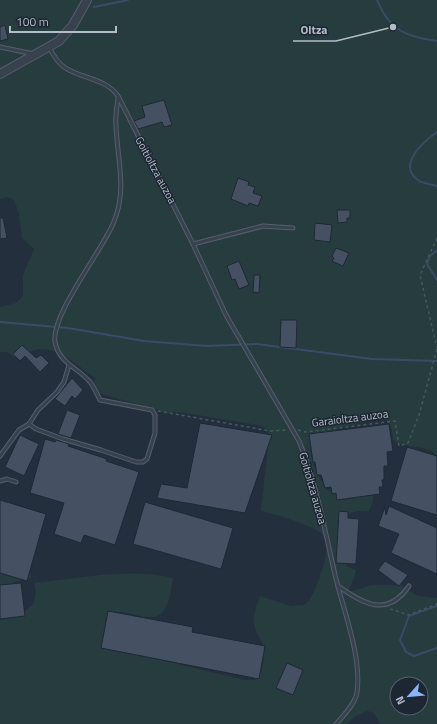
<svg xmlns="http://www.w3.org/2000/svg" width="437" height="724" viewBox="0 0 437 724" font-family="'Titillium Web',sans-serif">
	<style>
		.green { fill: #263c3f; fill-rule: evenodd }
		.lines { fill: none; stroke-linecap: round; stroke-linejoin: round }
		.stream { stroke: #394c67; stroke-width: 2 }
		.building { fill: #455162; stroke: #1f2835 }
		.service-casing { stroke: #565f6c; stroke-width: 5 }
		.tertiary-casing { stroke: #565f6c; stroke-width: 10 }
		.path { stroke: #44595c; stroke-width: 1.5; stroke-dasharray: 3 3; stroke-linecap: butt }
		.service { stroke: #38414e; stroke-width: 3 }
		.tertiary { stroke: #38414e; stroke-width: 8 }
		.labels { text-anchor: middle; stroke-width: 3; stroke-linejoin: round; paint-order: stroke }
		.street-label { font-size: 11px; fill: #b4bcc9; stroke: #1d2633 }
		.leader { fill: none; stroke: #b4bcc9; stroke-width: 1.5 }
		.callout-dot { fill: #b4bcc9; stroke: #1d2633; stroke-width: 1.5 }
		.callout-label { font-size: 12px; text-anchor: middle; font-weight: bold; fill: #b4bcc9; stroke: #1d2633; stroke-width: 3; stroke-linejoin: round; paint-order: stroke }
	</style>
	<rect width="100%" height="100%" fill="#242f3e"/>
	<g class="green">
		<path d="M0 0H437V456C426 443 405 450 393 440L391 427 386 419C362 421 332 428 311 441 307 453 319 482 329 491L345 495 373 492V500L369 511H358L344 515V560L348 567 356 570 354 578 348 592 372 585H400L418 596 437 598V596V724H380L374 713 367 711 356 716 347 724H0V616L23 612 33 605 36 594 34 583C75 579 133 567 173 578 171 589 170 608 159 615 142 626 100 590 105 635L162 660 244 680H255C264 675 266 651 262 642 259 636 255 631 254 624 253 614 257 605 260 596L291 606 304 605C313 599 316 586 320 576 324 566 330 546 324 536 318 527 273 513 261 511L269 438 268 430 263 426 179 412 167 413 95 392 94 380 96 379C81 368 61 349 41 349 33 349 22 355 14 357L7 352H0V307L16 303 23 296V275L34 249 22 238 19 214 14 200 7 197 0 199ZM397 684H421V708H397Z"/>
		<polygon points="0,564 31,573 31,578 0,586"/>
	</g>
	<g class="lines">
		<g class="stream">
			<path d="M377 0C389 30 406 37 437 41"/>
			<polyline points="94,7 128,0"/>
			<path d="M437 132C423 142 396 165 419 181 424 184 432 184 437 186"/>
			<polyline points="437,250 430,256 427,264 437,280"/>
			<polyline points="0,322 68,328 144,341 207,346 257,344 372,359 437,361"/>
			<polyline points="437,606 409,616 400,640 406,652 414,656 437,648"/>
		</g>
	</g>
	<g class="building">
		<polygon points="5,25 8,39 0,41 0,27"/>
		<polygon points="164,100 172,125 164,127 162,122 138,129 134,121 145,117 142,106"/>
		<polygon points="238,178 249,182 248,185 255,187 253,193 262,196 258,206 249,203 248,206 231,199"/>
		<polygon points="337,210 350,210 350,218 347,218 347,222 338,223"/>
		<polygon points="0,218 3,218 7,238 0,239"/>
		<polygon points="315,223 332,225 330,242 314,240"/>
		<polygon points="336,248 349,253 343,266 332,261 334,258 332,256"/>
		<polygon points="239,261 249,285 239,289 235,279 232,280 227,266"/>
		<polygon points="254,275 260,275 259,293 253,292"/>
		<polygon points="281,320 297,320 296,348 280,347"/>
		<polygon points="22,345 36,358 41,355 49,363 40,372 25,356 20,361 13,354"/>
		<polygon points="72,378 83,390 75,399 72,396 65,406 55,399"/>
		<polygon points="67,410 80,415 71,438 58,434"/>
		<polygon points="200,423 272,435 245,513 157,498 161,484 187,488"/>
		<polygon points="389,424 393,451 387,452 388,466 384,466 384,480 382,480 383,487 379,487 380,494 337,500 336,493 332,494 331,487 325,488 321,475 317,475 315,462 313,462 309,434"/>
		<polygon points="20,435 39,444 24,476 5,467"/>
		<polygon points="45,439 55,442 56,440 69,444 68,446 107,459 106,461 139,472 115,545 84,535 81,543 54,534 64,503 30,493"/>
		<polygon points="407,447 437,456 437,515 391,501"/>
		<polygon points="0,500 46,514 27,581 0,573"/>
		<polygon points="145,502 233,528 221,569 133,544"/>
		<polygon points="389,506 437,528 437,574 391,553 399,534 378,526 385,507 386,515"/>
		<polygon points="339,511 348,512 348,518 359,519 356,564 336,563"/>
		<polygon points="385,561 408,575 399,586 378,570"/>
		<polygon points="21,583 25,616 0,619 0,585"/>
		<polygon points="108,611 193,627 192,632 265,646 259,679 101,648"/>
		<polygon points="287,663 303,670 293,695 276,688"/>
	</g>
	<g class="lines">
		<defs>
			<g id="service">
				<polyline points="0,47 34,54"/>
				<path d="M49 47C53 55 57 62 64 67 81 79 106 78 118 96L193 244 226 315 299 441C317 485 325 532 336 579 344 611 362 659 357 692 356 703 343 716 336 724"/>
				<polyline points="193,244 263,226 293,228"/>
				<path d="M69 365 64 382 57 392 38 410 29 424 36 429 63 439 101 450 136 462H143L147 459 155 433V415L152 410 100 400C97 394 94 387 90 382 77 367 59 363 55 342 51 315 101 252 113 224 128 190 117 159 116 125 115 116 117 107 118 98"/>
				<polyline points="0,456 19,430 29,424"/>
				<polyline points="0,481 7,479 16,482"/>
				<path d="M338 586C364 604 387 618 409 586"/>
			</g>
			<polyline id="tertiary" points="0,74 59,41 73,25 87,0"/>
		</defs>
		<use href="#service" class="service-casing"/>
		<use href="#tertiary" class="tertiary-casing"/>
		<g class="path">
			<polyline points="437,238 420,275 437,348"/>
			<polyline points="158,411 270,431 288,430"/>
			<polyline points="298,430 306,432 395,421 399,446 408,443 419,415 437,349"/>
			<polyline points="390,609 409,615 437,604"/>
		</g>
		<use href="#service" class="service"/>
		<use href="#tertiary" class="tertiary"/>
	</g>
	<g class="labels">
		<g class="street-label">
			<text transform="translate(156 170) rotate(62)" y="4">Goitioltza auzoa</text>
			<text transform="translate(350 418) rotate(-7)" y="4">Garaioltza auzoa</text>
			<text transform="translate(313 488) rotate(74)" y="4">Goitioltza auzoa</text>
		</g>
	</g>
	<path class="leader" d="M393 27L336 41H293"/>
	<circle class="callout-dot" cx="393" cy="27" r="4"/>
	<g class="callout-label">
		<text x="314" y="34">Oltza</text>
	</g>
	<g transform="translate(409 696) rotate(243)"><circle r="19" fill="#1d2633" stroke="#59626f"/>
	<path d="M0-3L7 15L0 10L-7 15Z" fill="#8ab4f8"/>
	<text y="-6" font-size="11" font-weight="bold" text-anchor="middle" fill="#b4bcc9">N</text>
	</g>
	<path d="M10 26v6h106v-6" fill="none" stroke="#b4bcc9" stroke-width="2"/>
	<text x="16" y="26" font-size="12" fill="#b4bcc9" stroke="#1d2633" stroke-width="3" paint-order="stroke">100 m</text>
</svg>
